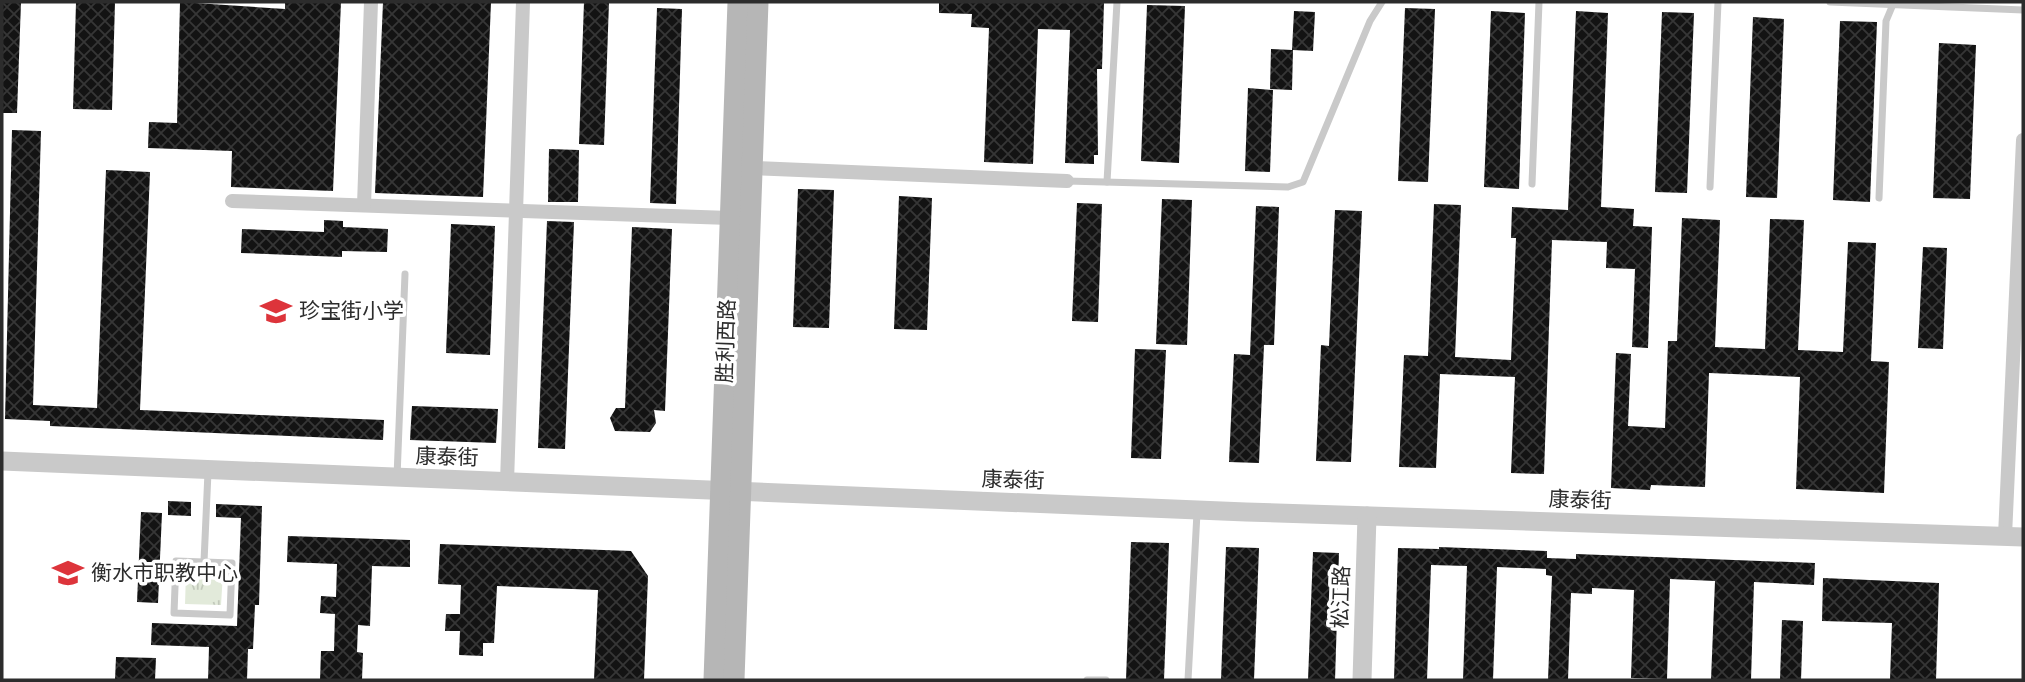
<svg xmlns="http://www.w3.org/2000/svg" width="2025" height="682" viewBox="0 0 2025 682" font-family="Manrope,'Noto Sans SC',sans-serif">
	<style>
		.grass { fill: url(#grass-tufts) }
		.building { fill: url(#building-cross-hatch) }
		.lines { fill: none; stroke-linecap: round; stroke-linejoin: round }
		.service { stroke: #c9c9c9; stroke-width: 7 }
		.minor { stroke: #c9c9c9; stroke-width: 14 }
		.tertiary { stroke: #c9c9c9; stroke-width: 19 }
		.secondary { stroke: #b6b6b6; stroke-width: 21 }
		.labels { text-anchor: middle; stroke-width: 7; stroke-linejoin: round; paint-order: stroke }
		.poi-label { font-size: 21px; fill: #2c2c2c; stroke: #fff; text-anchor: start }
		.street-label { font-size: 21px; fill: #2c2c2c; stroke: #fff }
	</style>
	<defs>
		<pattern id="grass-tufts" width="24" height="20" patternUnits="userSpaceOnUse" patternTransform="scale(1.75)"><rect width="24" height="20" fill="#e2eada"/><path d="M3 7l-1-3M5 7V3M7 7l1-3M15 17l-1-3M17 17v-4M19 17l1-3" fill="none" stroke="#c2c9bb"/></pattern>
		<pattern id="building-cross-hatch" width="8" height="8" patternUnits="userSpaceOnUse" patternTransform="scale(1.75)"><rect width="8" height="8" fill="#131313"/><path d="M0 0l8 8M0 8l8-8" fill="none" stroke="#363636"/></pattern>
	</defs>
	<rect width="100%" height="100%" fill="#fff"/>
	<polygon class="grass" points="186,572 223,573 221,605 185,604"/>
	<g class="building">
		<polygon points="2,2 21,2 17,113 2,113"/>
		<polygon points="76,2 115,2 112,110 73,109"/>
		<polygon points="180,2 285,9 285,2 341,2 333,191 231,187 232,151 148,148 149,122 177,123"/>
		<polygon points="383,2 491,2 483,197 375,193"/>
		<polygon points="584,2 609,2 604,145 579,144"/>
		<polygon points="939,2 1104,2 1102,69 1097,69 1098,155 1094,155 1094,164 1065,163 1070,30 1038,29 1033,164 984,162 989,28 971,27 972,14 939,13"/>
		<polygon points="1147,5 1185,6 1179,163 1141,161"/>
		<polygon points="657,8 682,9 676,204 650,203"/>
		<polygon points="1405,8 1435,9 1428,182 1398,181"/>
		<polygon points="1294,11 1315,12 1313,51 1293,50 1292,90 1270,89 1271,49 1292,50"/>
		<polygon points="1491,11 1525,13 1519,189 1484,187"/>
		<polygon points="1576,11 1608,13 1601,207 1634,209 1633,226 1652,227 1648,348 1632,347 1635,269 1606,268 1607,242 1552,240 1544,474 1511,473 1515,377 1440,374 1436,468 1399,467 1404,355 1428,356 1434,204 1461,205 1455,357 1511,360 1516,238 1511,238 1512,207 1568,210"/>
		<polygon points="1662,12 1694,13 1687,193 1655,192"/>
		<polygon points="1753,17 1784,19 1777,198 1746,197"/>
		<polygon points="1840,21 1877,22 1870,202 1833,200"/>
		<polygon points="1939,43 1976,45 1970,199 1933,198"/>
		<polygon points="1248,88 1273,90 1270,172 1245,171"/>
		<polygon points="12,130 41,131 33,405 97,408 106,170 150,172 140,410 384,420 383,440 50,426 50,421 5,419"/>
		<polygon points="549,149 579,150 578,202 548,202"/>
		<polygon points="798,189 834,190 829,328 793,327"/>
		<polygon points="899,196 932,198 927,330 894,329"/>
		<polygon points="1162,199 1192,200 1187,345 1156,344"/>
		<polygon points="1077,203 1102,204 1098,322 1072,321"/>
		<polygon points="1256,206 1279,207 1274,345 1264,345 1259,463 1229,462 1234,354 1250,355"/>
		<polygon points="1335,210 1362,211 1351,462 1316,461 1321,345 1329,346"/>
		<polygon points="1682,218 1720,220 1715,347 1765,349 1770,219 1804,220 1798,350 1843,352 1848,242 1876,243 1871,361 1889,362 1884,493 1796,489 1800,377 1709,373 1705,487 1651,485 1650,490 1611,488 1616,353 1631,354 1628,426 1665,428 1668,341 1677,341"/>
		<polygon points="324,220 343,221 343,227 388,229 387,252 342,251 342,257 241,253 242,229 324,232"/>
		<polygon points="547,221 574,222 565,449 538,448"/>
		<polygon points="451,224 495,226 490,355 446,353"/>
		<polygon points="632,227 672,229 665,411 654,410 656,423 650,432 615,431 610,418 616,408 625,408"/>
		<polygon points="1923,247 1947,248 1943,349 1918,348"/>
		<polygon points="1135,349 1166,350 1161,459 1131,458"/>
		<polygon points="412,406 498,409 496,443 410,440"/>
		<polygon points="168,501 191,502 191,516 168,515"/>
		<polygon points="216,504 262,506 259,605 255,605 253,649 248,649 247,680 208,680 209,647 151,645 152,623 237,626 241,518 216,517"/>
		<polygon points="141,512 162,513 158,603 137,602"/>
		<polygon points="288,536 410,540 410,567 372,566 370,626 358,625 357,652 363,653 362,680 320,680 321,651 334,651 335,614 320,613 321,596 336,597 337,564 287,562"/>
		<polygon points="1131,542 1169,543 1164,680 1126,680"/>
		<polygon points="440,544 631,551 648,576 644,680 594,680 598,590 497,586 494,643 483,643 483,656 459,655 460,631 445,631 446,614 460,614 461,585 438,584"/>
		<polygon points="1226,547 1259,548 1254,680 1221,680"/>
		<polygon points="1439,547 1547,551 1547,558 1576,559 1576,554 1815,563 1814,585 1754,582 1751,680 1711,680 1715,581 1670,579 1667,679 1631,678 1634,590 1592,588 1592,594 1571,593 1568,680 1548,680 1552,576 1546,575 1546,569 1497,567 1493,680 1463,680 1467,566 1431,565 1427,680 1394,680 1398,548 1439,549"/>
		<polygon points="1313,552 1339,553 1335,680 1308,680"/>
		<polygon points="1823,578 1939,583 1936,680 1890,680 1892,623 1822,621"/>
		<polygon points="1782,620 1803,621 1801,680 1780,680"/>
		<polygon points="116,657 156,658 155,680 115,680"/>
	</g>
	<g class="lines">
		<g class="service">
			<polyline points="1830,2 2023,10"/>
			<polyline points="1067,181 1288,187 1303,182 1370,21 1382,2"/>
			<polyline points="1107,182 1117,2"/>
			<polyline points="1532,184 1539,2"/>
			<polyline points="1710,187 1718,2"/>
			<polyline points="1879,198 1886,21 1894,2"/>
			<polyline points="397,477 405,274"/>
			<polygon points="176,561 232,563 230,615 174,613"/>
			<polyline points="204,562 208,472"/>
			<polyline points="1087,680 1106,680"/>
			<polyline points="1188,680 1197,513"/>
		</g>
		<g class="minor">
			<polyline points="753,168 1067,181"/>
			<polyline points="232,201 730,218"/>
			<polyline points="364,205 371,2"/>
			<polyline points="507,482 523,2"/>
			<polyline points="2005,536 2023,140"/>
		</g>
		<g class="tertiary">
			<polyline points="2,461 1246,512 2023,537"/>
			<polyline points="1362,680 1367,516"/>
		</g>
		<g class="secondary">
			<polyline points="714,680 738,2"/>
			<polyline points="734,680 758,2"/>
		</g>
	</g>
	<defs>
		<symbol id="school-bare" viewBox="-9 -9 18 18"><path d="M0-5L7-2L0 1L-7-2ZM-4 1L0 2.5L4 1V4Q0 6-4 4Z" fill="#dd343b" stroke="#fff" stroke-width="2.5" paint-order="stroke"/></symbol>
	</defs>
	<g fill-rule="evenodd">
		<use href="#school-bare" x="254" y="289" width="44" height="44"/>
		<use href="#school-bare" x="46" y="551" width="44" height="44"/>
	</g>
	<g class="labels">
		<g class="poi-label">
			<text x="299" y="318">珍宝街小学</text>
			<text x="91" y="580">衡水市职教中心</text>
		</g>
		<g class="street-label">
			<text transform="translate(726 341) rotate(-88)" y="7">胜利西路</text>
			<text transform="translate(447 457) rotate(2)" y="7">康泰街</text>
			<text transform="translate(1013 480) rotate(2)" y="7">康泰街</text>
			<text transform="translate(1580 500) rotate(2)" y="7">康泰街</text>
			<text transform="translate(1341 597) rotate(-88)" y="7">松江路</text>
		</g>
	</g>
	<rect width="2025" height="682" fill="none" stroke="#2c2c2c" stroke-width="7"/>
</svg>
